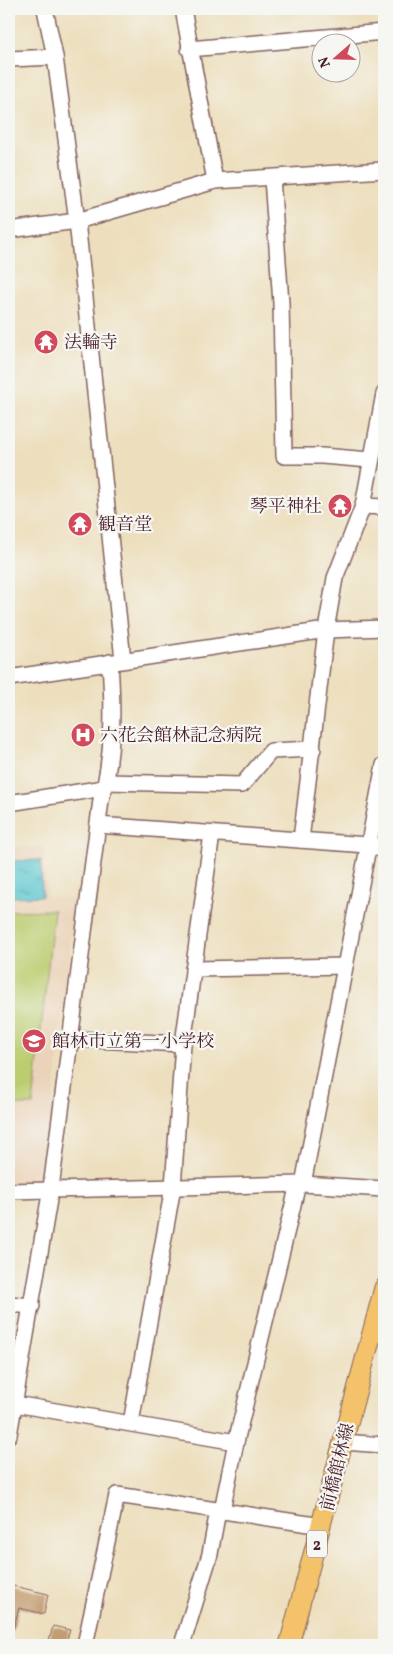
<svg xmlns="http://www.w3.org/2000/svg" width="393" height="1654" viewBox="0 0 393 1654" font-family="Vollkorn,'Noto Serif JP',serif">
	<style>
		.built { fill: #ead3b8 }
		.pitch { fill: #bbcd70; stroke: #82764e }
		.water { fill: url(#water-ripples); stroke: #51727c }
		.building { fill: #c39d72 }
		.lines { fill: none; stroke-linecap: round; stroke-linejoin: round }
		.minor-casing { stroke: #83625e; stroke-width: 18 }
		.major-casing { stroke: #83625e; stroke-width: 21 }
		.minor { stroke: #fff; stroke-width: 15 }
		.major { stroke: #f3c26a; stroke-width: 19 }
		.labels { text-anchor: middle; stroke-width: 4.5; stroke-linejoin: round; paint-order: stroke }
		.shield { fill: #f6f6f2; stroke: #7e6067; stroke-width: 1 }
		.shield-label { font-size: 16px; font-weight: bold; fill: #4a1f2b }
		.poi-label { font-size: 18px; fill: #4a1f2b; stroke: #f6f6f2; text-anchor: start }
		.street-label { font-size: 18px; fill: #4a1f2b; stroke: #f6f6f2 }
	</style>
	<defs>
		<pattern id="water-ripples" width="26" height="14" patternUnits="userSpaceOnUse" patternTransform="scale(1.25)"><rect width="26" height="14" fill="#58c5ce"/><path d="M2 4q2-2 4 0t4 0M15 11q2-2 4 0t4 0" fill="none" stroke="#4b9fa7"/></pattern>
	</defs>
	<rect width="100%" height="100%" fill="#f6f6f2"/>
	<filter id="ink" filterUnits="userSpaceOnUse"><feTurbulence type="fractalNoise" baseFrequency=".02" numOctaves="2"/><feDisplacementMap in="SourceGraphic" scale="10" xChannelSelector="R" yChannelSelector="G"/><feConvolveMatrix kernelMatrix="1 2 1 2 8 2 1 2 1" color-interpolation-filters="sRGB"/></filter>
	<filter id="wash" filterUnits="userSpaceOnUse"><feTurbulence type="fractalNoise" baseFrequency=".0096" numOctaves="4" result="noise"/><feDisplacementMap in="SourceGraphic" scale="20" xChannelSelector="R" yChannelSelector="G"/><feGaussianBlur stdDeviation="1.12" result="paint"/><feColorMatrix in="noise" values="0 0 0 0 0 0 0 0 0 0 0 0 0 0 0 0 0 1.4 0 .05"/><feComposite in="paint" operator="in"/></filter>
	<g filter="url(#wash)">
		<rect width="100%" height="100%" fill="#eddfbd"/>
		<polygon class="built" points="43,846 47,896 76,899 44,1182 9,1184 9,847"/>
		<polygon class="pitch" points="54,910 33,1105 9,1105 9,911"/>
		<polygon class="water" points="41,860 42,896 9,897 9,861"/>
		<g id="blocks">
			<g class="building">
				<polygon points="336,498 348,500 346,512 331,512 333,500 336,501"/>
				<polygon points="9,1585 48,1594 44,1614 19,1608 13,1630 9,1630"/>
				<polygon points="53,1626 70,1630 65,1645 48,1645"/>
			</g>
		</g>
	</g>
	<g filter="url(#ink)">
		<use href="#blocks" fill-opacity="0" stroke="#83625e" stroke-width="1"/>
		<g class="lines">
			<defs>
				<g id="minor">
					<polyline points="45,9 55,57 77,221 123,660"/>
					<polyline points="183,9 215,181"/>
					<polyline points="189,49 384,32"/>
					<polyline points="9,59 55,57"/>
					<polyline points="272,178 281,303 284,456 322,456 370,460"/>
					<polyline points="9,230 77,221 215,181 384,170"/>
					<polyline points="363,506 384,507"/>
					<polyline points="9,678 326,630 384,628"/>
					<polyline points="106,782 242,785 271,751 313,749"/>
					<polyline points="9,803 104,788"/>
					<polyline points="98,825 367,845 384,850"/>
					<polyline points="301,840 326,630 335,578 363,506 384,394"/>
					<polyline points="193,969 345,966"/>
					<polyline points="72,1039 183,1044"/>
					<polyline points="303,1184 384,765"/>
					<polyline points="9,1191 303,1184 384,1189"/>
					<polyline points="9,1304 32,1306"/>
					<polyline points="9,1403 236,1442"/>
					<polyline points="131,1423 173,1187 183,1044 212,834"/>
					<path d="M9 1435 51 1188 101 800C114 755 113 708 110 662"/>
					<polyline points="343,1442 384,1445"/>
					<polyline points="85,1645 117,1495 322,1526"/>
					<polyline points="182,1645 210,1554 217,1516 222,1510 236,1442 298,1184"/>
				</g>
				<polyline id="major" points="289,1645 384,1288"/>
			</defs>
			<use href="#minor" class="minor-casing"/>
			<use href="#major" class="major-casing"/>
			<use href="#minor" class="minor"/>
			<use href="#major" class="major"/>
		</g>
	</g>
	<defs>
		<symbol id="temple-disc" viewBox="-11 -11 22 22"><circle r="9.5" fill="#d1495b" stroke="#f6f6f2"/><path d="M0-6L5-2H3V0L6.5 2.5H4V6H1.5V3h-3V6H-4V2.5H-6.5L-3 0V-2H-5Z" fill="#fff"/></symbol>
		<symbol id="hospital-disc" viewBox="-11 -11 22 22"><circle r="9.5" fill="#d1495b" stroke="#f6f6f2"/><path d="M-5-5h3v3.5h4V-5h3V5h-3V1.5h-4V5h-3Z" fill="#fff"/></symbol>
		<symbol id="school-disc" viewBox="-11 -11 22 22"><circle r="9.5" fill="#d1495b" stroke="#f6f6f2"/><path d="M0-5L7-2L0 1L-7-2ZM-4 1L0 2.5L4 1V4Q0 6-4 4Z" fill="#fff"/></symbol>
	</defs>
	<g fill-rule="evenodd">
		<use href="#temple-disc" x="32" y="328" width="28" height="28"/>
		<use href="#temple-disc" x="326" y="492" width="28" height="28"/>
		<use href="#temple-disc" x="66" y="510" width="28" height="28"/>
		<use href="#hospital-disc" x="69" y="721" width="28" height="28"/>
		<use href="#school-disc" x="20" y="1027" width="28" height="28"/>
	</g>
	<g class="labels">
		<rect class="shield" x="307" y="1530.5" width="20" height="27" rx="4"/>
		<g class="shield-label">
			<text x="317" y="1550">2</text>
		</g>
		<g class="poi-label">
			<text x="64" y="348">法輪寺</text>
			<text x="322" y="512" text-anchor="end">琴平神社</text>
			<text x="98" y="530">観音堂</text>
			<text x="100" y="741">六花会館林記念病院</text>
			<text x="52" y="1047">館林市立第一小学校</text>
		</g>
		<g class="street-label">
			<text transform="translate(337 1467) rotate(-76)" y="6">前橋館林線</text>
		</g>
	</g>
	<rect width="393" height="1654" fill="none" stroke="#f6f6f2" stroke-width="30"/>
	<g transform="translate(336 58) rotate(250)"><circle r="24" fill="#f6f6f2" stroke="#b1a0a2"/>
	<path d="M0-4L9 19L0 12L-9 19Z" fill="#d1495b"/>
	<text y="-8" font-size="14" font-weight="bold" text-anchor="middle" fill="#4a1f2b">N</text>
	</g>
</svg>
